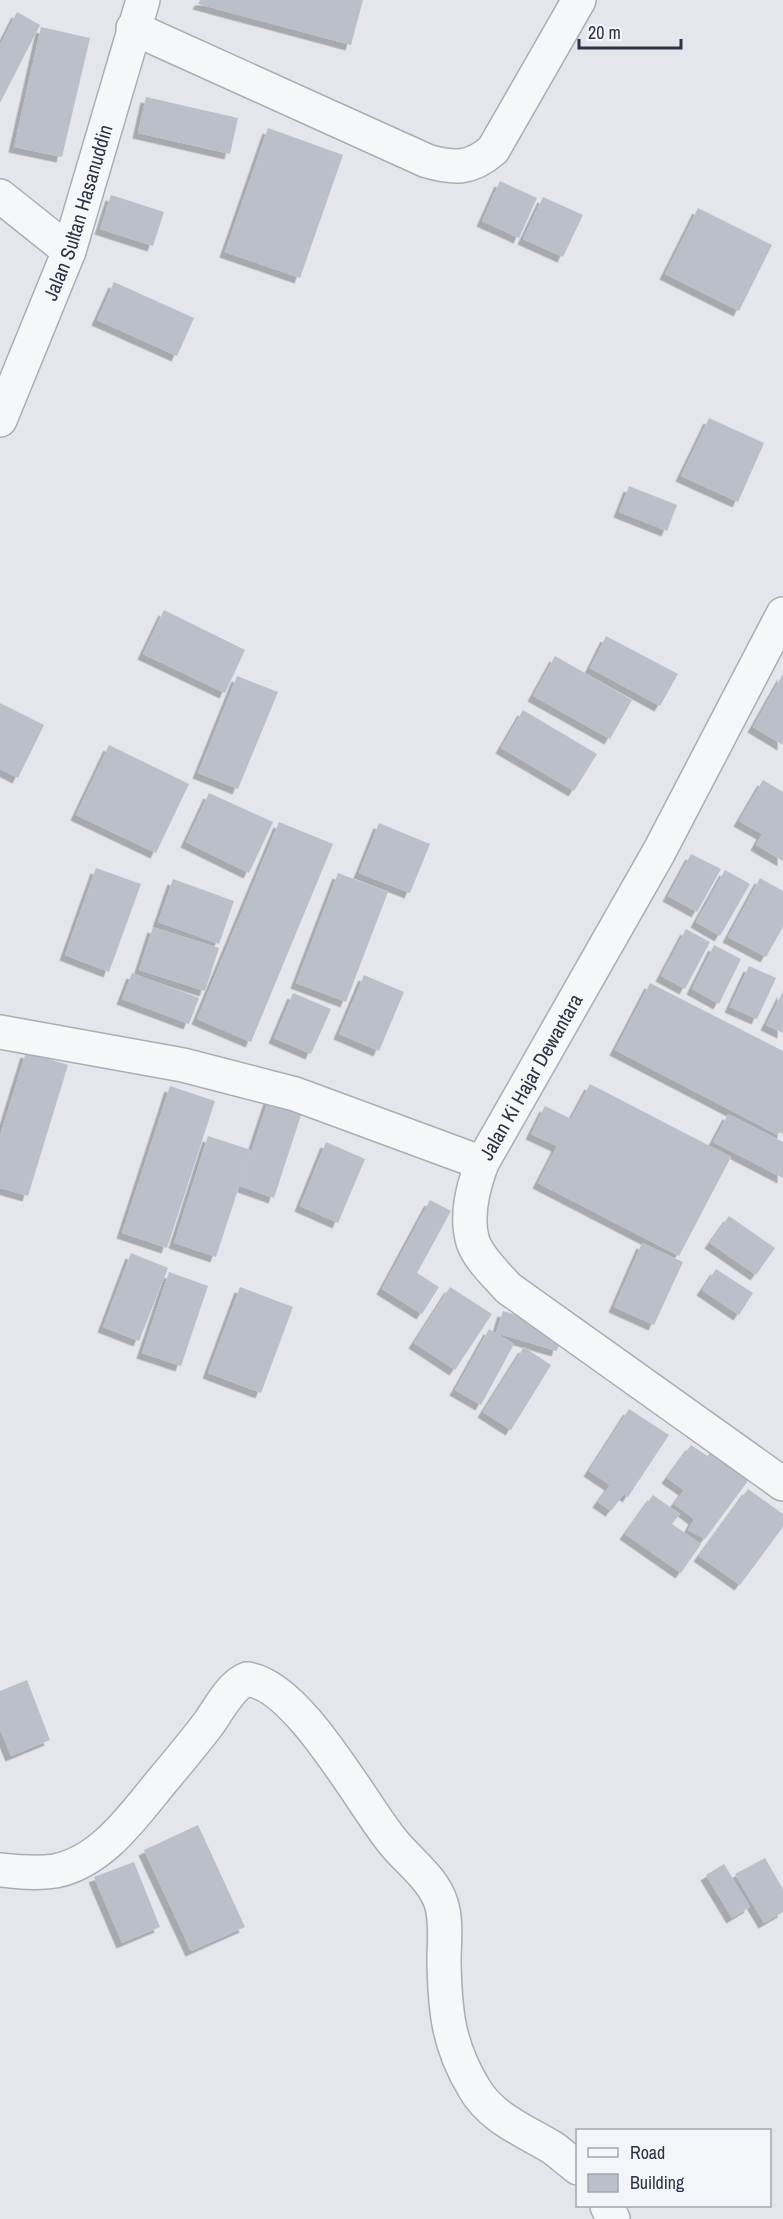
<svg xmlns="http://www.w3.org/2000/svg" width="783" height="2219" viewBox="0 0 783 2219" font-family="'Archivo Narrow',sans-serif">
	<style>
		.building { fill: #bbbfc9; filter: url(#shadow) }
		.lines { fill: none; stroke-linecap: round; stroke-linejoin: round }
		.minor-casing { stroke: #a9adb6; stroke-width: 36 }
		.minor { stroke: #f6f7f9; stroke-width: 33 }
		.labels { text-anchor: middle; stroke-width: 5; stroke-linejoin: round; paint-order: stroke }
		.street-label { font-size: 20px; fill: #2b3344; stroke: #f3f5f8 }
	</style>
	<defs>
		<filter id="shadow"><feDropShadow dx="-5.5" dy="5.5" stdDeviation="0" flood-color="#0004"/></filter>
	</defs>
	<rect width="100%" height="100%" fill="#e4e6eb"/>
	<g class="building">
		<polygon points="200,0 363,0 351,45 198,4"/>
		<polygon points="17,12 40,25 0,103 0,45"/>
		<polygon points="41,27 90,38 62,157 14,147"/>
		<polygon points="146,97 238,118 230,154 138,133"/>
		<polygon points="268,128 343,155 300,278 225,252"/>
		<polygon points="500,181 537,198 519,238 482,221"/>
		<polygon points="111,195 164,212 153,246 100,229"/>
		<polygon points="543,197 583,215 563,257 523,239"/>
		<polygon points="698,208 772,245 739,311 665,274"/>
		<polygon points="114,282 194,318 177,356 97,320"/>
		<polygon points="709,418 764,443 738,502 681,476"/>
		<polygon points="629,486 677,505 667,531 619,512"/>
		<polygon points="164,610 245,650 225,693 143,654"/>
		<polygon points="606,636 678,674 660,706 590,668"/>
		<polygon points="555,656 632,700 610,739 533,696"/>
		<polygon points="783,674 783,745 753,727"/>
		<polygon points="237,676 278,692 238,789 198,773"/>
		<polygon points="0,703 44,725 18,778 0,769"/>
		<polygon points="523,710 597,754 574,791 501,748"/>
		<polygon points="109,745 189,784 156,853 76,815"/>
		<polygon points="763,780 783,792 783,861 756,845 762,834 739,821"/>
		<polygon points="209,793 273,822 249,873 186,842"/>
		<polygon points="279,822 333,844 251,1042 197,1019"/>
		<polygon points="379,823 430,844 410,893 359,873"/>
		<polygon points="691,854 721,869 697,912 668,896"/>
		<polygon points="96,868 141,884 109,972 65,955"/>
		<polygon points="725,870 750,884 720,936 696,922"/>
		<polygon points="338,873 388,892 346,1002 296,983"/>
		<polygon points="760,878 783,891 783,927 766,957 728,937"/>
		<polygon points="173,879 234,901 219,944 158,922"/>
		<polygon points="153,927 219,948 205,991 139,970"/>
		<polygon points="686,929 710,942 685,989 661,976"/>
		<polygon points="714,945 741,959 719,1004 692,989"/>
		<polygon points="749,966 776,978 757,1019 730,1007"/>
		<polygon points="132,973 199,998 189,1024 122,999"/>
		<polygon points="364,975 404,992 379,1051 339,1034"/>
		<polygon points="650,983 783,1051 783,1134 779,1132 778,1135 615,1050"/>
		<polygon points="783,991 783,1033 766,1025"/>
		<polygon points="293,993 331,1009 311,1054 274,1038"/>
		<polygon points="26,1052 68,1065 28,1196 0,1188 0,1136"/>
		<polygon points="590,1084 731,1157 679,1256 538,1183 557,1146 531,1134 545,1106 571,1119"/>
		<polygon points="170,1086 215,1101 167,1248 122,1233"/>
		<polygon points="270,1095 304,1106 274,1198 240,1186"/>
		<polygon points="728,1114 783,1142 783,1178 713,1142"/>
		<polygon points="208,1136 251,1150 216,1257 174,1243"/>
		<polygon points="326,1142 365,1159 338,1223 300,1206"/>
		<polygon points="430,1200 451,1211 417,1273 439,1287 422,1314 382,1289"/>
		<polygon points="729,1216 775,1248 756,1275 710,1243"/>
		<polygon points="642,1243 683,1262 654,1325 614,1307"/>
		<polygon points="131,1253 168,1268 139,1341 103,1327"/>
		<polygon points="716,1269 753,1293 739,1315 702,1290"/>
		<polygon points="169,1272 208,1286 181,1366 142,1353"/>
		<polygon points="240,1287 293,1307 261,1393 208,1373"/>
		<polygon points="450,1287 492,1314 455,1370 414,1343"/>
		<polygon points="503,1311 564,1329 557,1351 496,1333"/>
		<polygon points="489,1329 514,1344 481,1405 455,1390"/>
		<polygon points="524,1347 551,1365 511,1430 483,1412"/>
		<polygon points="629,1409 669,1435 628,1497 624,1494 611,1511 598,1502 610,1485 589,1471"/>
		<polygon points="691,1445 709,1457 716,1447 753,1474 705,1539 688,1530 694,1519 674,1504 684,1490 667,1478"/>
		<polygon points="748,1489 783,1514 783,1527 740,1585 699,1556"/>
		<polygon points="653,1495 680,1514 672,1524 701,1544 681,1573 625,1534"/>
		<polygon points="27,1680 50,1740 11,1756 0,1729 0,1691"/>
		<polygon points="198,1825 245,1927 191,1951 144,1850"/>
		<polygon points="765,1858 783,1889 783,1912 764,1923 735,1874"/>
		<polygon points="134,1862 160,1927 122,1943 94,1877"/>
		<polygon points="724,1864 750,1907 732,1918 706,1875"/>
	</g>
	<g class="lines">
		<defs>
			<g id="minor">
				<path d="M133 28 427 161C455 169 471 169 493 150L579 0"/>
				<polyline points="0,196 69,251"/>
				<path id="s1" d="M0 420 69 251 143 0"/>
				<path id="s2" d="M0 1032 183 1065 295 1094 482 1163 659 852 783 614"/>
				<path d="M482 1163C473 1187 465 1216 473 1242 479 1259 496 1274 508 1288L783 1484"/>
				<path d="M0 1870C18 1872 37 1874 55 1871 102 1862 134 1815 162 1781 178 1762 194 1743 209 1723 219 1709 231 1685 247 1679 299 1685 361 1803 393 1842 409 1862 433 1878 441 1903 447 1921 444 1943 444 1962 445 2011 448 2045 474 2088 491 2118 525 2131 553 2148 561 2154 569 2161 578 2168"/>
				<polyline points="607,2206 613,2219"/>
			</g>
		</defs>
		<use href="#minor" class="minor-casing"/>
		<use href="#minor" class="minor"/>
	</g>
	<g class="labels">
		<g class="street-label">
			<text dy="7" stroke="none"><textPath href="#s1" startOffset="222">Jalan Sultan Hasanuddin</textPath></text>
			<text dy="7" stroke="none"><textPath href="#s2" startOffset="600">Jalan Ki Hajar Dewantara</textPath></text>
		</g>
	</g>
	<rect x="576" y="2129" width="195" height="78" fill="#f3f5f8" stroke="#a3a7b0" stroke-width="1.5"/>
	<rect x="588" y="2148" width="30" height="9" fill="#f6f7f9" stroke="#a3a7b0" stroke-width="1.5"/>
	<text x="630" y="2159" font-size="18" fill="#2b3344">Road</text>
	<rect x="588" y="2174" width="30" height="18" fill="#bbbfc9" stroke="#a3a7b0" stroke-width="1.5"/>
	<text x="630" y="2189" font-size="18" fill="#2b3344">Building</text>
	<path d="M579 39v9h102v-9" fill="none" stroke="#2b3344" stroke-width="3"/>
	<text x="588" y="39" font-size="18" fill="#2b3344" stroke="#f3f5f8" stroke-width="4.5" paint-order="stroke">20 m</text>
</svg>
